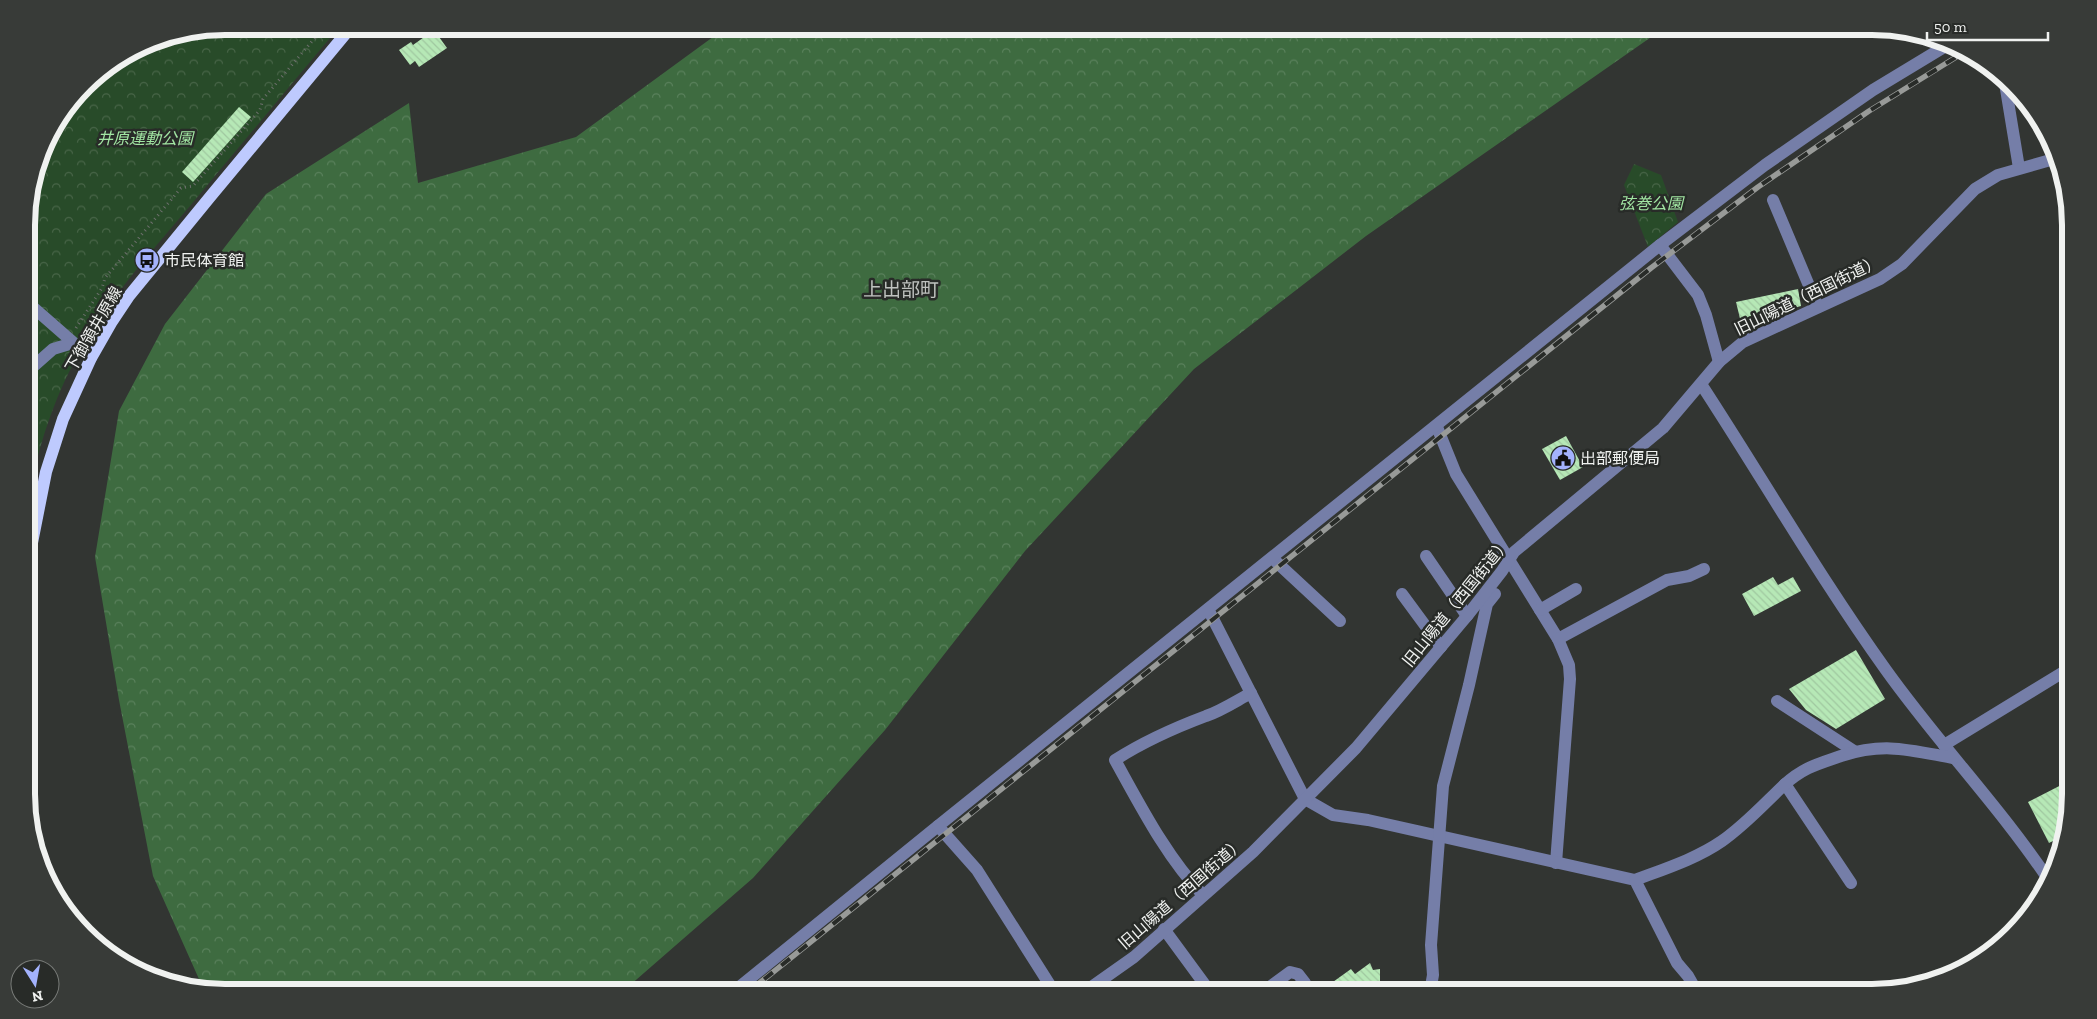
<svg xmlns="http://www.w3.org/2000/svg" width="2097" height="1019" viewBox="0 0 2097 1019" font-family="'Zilla Slab','Noto Sans JP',serif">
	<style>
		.forest { fill: url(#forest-crowns) }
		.park { fill: url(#park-crowns) }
		.building { fill: url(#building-back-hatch) }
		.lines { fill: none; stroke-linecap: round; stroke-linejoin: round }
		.path { stroke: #6e706e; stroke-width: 3; stroke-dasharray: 1 4; stroke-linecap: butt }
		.minor { stroke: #757ea8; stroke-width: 12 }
		.major { stroke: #becafe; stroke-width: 12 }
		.rail-casing { stroke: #989a98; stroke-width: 5.5 }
		.rail { stroke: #282b28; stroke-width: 4; stroke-dasharray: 11; stroke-linecap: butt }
		.labels { text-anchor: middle; stroke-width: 5; stroke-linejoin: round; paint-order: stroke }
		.park-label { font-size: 16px; font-style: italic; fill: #a1e5a2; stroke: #282b28 }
		.poi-label { font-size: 16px; fill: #f0f2f0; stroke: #282b28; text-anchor: start }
		.street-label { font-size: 16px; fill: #f0f2f0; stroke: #282b28 }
		.quarter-label { font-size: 19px; fill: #bfc2bf; stroke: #282b28 }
		.rim { fill: none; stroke: #f0f2f0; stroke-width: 6 }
	</style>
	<defs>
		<pattern id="forest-crowns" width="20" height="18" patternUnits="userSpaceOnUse" patternTransform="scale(1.25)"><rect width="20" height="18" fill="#3e6b40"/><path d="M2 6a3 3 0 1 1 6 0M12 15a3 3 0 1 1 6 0" fill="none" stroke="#5a815c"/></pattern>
		<pattern id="park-crowns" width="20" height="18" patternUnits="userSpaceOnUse" patternTransform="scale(1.25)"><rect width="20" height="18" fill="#284b29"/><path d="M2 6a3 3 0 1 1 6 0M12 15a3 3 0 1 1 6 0" fill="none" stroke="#486548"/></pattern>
		<pattern id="building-back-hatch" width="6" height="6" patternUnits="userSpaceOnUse" patternTransform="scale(1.25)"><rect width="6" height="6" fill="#b6e8b6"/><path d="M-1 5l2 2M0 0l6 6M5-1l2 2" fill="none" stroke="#a0c8a0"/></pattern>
	</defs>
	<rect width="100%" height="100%" fill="#323532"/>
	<polygon class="forest" points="728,26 1667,26 1366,236 1194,369 1025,551 885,730 753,878 621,993 225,993 203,988 153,876 119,700 95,557 119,411 165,324 266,194 409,103 418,183 576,137"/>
	<g class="park">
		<path d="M225 26H340C290 86 240 146 190 206 147 256 103 306 73 364 50 408 36 456 27 504V212L47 137 94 76 149 41Z"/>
		<polygon points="1634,164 1661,175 1678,222 1648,247 1624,185"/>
	</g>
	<g class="building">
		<polygon points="434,30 447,48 419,67 415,61 410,65 399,50 411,42 413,45"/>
		<polygon points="239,107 251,117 193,182 182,172"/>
		<polygon points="1798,289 1801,306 1774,314 1774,319 1767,322 1742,327 1736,302"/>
		<polygon points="1566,436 1583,467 1560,480 1542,449"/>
		<polygon points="1773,577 1778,585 1793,577 1801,591 1754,616 1742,594"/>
		<polygon points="1856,650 1885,699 1836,729 1806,710 1789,689"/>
		<polygon points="2071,780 2071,794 2061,837 2049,843 2028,802"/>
		<polygon points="1370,963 1373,970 1380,969 1380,984 1368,992 1319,992 1351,969 1355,974"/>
	</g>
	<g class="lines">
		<polyline class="path" points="76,328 102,288 105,278 181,188 193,186 260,110 263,99 325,26"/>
		<g class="minor">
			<polyline points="2004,77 2019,168"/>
			<polyline points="1773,200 1818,307"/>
			<polyline points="1660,245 1698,295 1706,315 1719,362"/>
			<polyline points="27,302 91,358"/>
			<polyline points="27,372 53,349 73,343"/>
			<path d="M1701 384C1763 479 1820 578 1886 670 1938 743 2001 808 2050 882"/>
			<polyline points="1437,427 1456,474 1558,639 1569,665 1570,679 1556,863"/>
			<polyline points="1426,556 1467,616"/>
			<polyline points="1272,558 1340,621"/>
			<polyline points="1402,594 1441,647"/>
			<polyline points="1208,609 1305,799 1333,815 1368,820 1635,880 1677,963 1688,976 1697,992"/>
			<polyline points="1540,610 1576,589"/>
			<polyline points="1558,639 1667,580 1689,576 1704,569"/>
			<polyline points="1777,701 1854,751"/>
			<polyline points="1944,745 2070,668"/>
			<polyline points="1785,784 1851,883"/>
			<path d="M1635 880C1664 869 1696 859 1722 841 1745 825 1764 804 1784 785 1804 767 1818 764 1841 756 1885 742 1909 750 1953 758"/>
			<path d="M1203 895C1167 858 1140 805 1115 760 1143 742 1174 728 1206 716 1221 711 1236 701 1251 693"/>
			<polyline points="1164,929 1211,993"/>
			<polyline points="1263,992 1290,972 1298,974 1305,983"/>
			<polyline points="1430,992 1433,975 1431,945 1443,786 1469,685 1487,604 1495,594"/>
			<polyline points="732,993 938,826"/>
			<polyline points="1055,993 977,870 938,826 1660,245 1765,165 1873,90 1949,44"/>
			<polyline points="1083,993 1134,957 1253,852 1356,748 1467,616 1502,571 1514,552 1663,428 1719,362 1743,342 1880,279 1902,264 1975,189 1998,175 2054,159"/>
		</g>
		<polyline class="major" points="27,568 46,472 63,419 91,358 111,323 129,296 210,197 352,26"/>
		<defs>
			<polyline id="rail" points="747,993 1651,268 1758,187 1869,111 1966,51"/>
		</defs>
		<use href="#rail" class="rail-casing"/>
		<use href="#rail" class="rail"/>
	</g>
	<defs>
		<symbol id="bus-disc" viewBox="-11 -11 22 22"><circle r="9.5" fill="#a3b2fd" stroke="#282b28"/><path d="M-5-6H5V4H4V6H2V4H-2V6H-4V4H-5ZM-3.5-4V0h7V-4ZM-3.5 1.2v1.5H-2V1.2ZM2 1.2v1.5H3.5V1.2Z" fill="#111"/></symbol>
		<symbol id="civic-disc" viewBox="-11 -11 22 22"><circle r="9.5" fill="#a3b2fd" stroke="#282b28"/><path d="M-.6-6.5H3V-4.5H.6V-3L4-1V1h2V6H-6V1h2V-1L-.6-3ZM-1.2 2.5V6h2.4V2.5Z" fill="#111"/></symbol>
	</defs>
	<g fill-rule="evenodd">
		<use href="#bus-disc" x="133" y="246" width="28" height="28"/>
		<use href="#civic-disc" x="1549" y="444" width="28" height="28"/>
	</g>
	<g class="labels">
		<g class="park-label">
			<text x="145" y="144">井原運動公園</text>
			<text x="1651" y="209">弦巻公園</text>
		</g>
		<g class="poi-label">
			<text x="164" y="266">市民体育館</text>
			<text x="1580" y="464">出部郵便局</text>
		</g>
		<g class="street-label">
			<text transform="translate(1807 295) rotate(-26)" y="6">旧山陽道（西国街道）</text>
			<text transform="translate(93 329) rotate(-60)" y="6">下御領井原線</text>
			<text transform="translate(1456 602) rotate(-51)" y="6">旧山陽道（西国街道）</text>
			<text transform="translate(1181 893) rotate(-41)" y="6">旧山陽道（西国街道）</text>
		</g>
		<g class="quarter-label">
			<text x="901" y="296">上出部町</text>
		</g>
	</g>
	<path d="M0 0H2097V1019H0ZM225 35H1872A190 190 0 0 1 2062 225V794A190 190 0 0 1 1872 984H225A190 190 0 0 1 35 794V225A190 190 0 0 1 225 35Z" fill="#383b38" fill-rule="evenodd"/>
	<path class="rim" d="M225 35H1872A190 190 0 0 1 2062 225V794A190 190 0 0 1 1872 984H225A190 190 0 0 1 35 794V225A190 190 0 0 1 225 35Z"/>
	<g transform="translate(35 984) rotate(169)"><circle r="24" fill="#282b28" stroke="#787b78"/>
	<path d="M0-4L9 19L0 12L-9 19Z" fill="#a3b2fd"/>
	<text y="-8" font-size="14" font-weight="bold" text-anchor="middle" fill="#f0f2f0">N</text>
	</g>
	<path d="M1927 32v8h121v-8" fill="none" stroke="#f0f2f0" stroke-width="2.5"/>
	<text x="1934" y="32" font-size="15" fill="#f0f2f0" stroke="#282b28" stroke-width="4" paint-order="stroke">50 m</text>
</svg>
